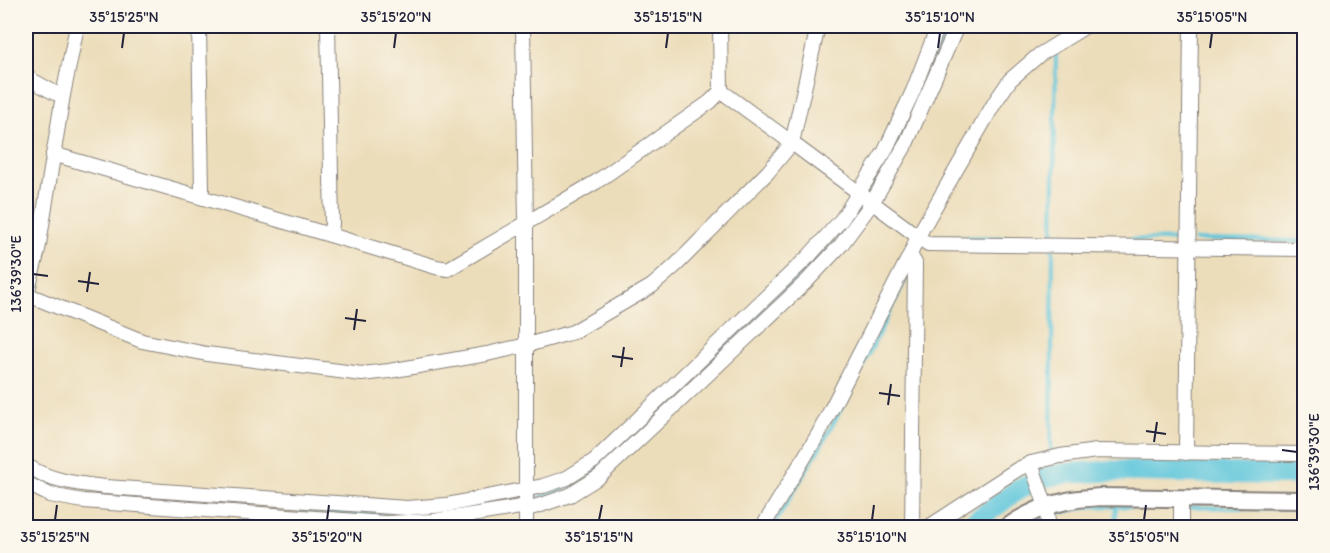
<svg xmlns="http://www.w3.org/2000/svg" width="1330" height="553" viewBox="0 0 1330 553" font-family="Itim,sans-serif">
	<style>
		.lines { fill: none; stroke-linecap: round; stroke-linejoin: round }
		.stream { stroke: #5fc6db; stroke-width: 4 }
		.river { stroke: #5fc6db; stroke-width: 21 }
		.minor-casing { stroke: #87807a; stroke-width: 16 }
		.tertiary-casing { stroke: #87807a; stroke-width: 20 }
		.minor { stroke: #fff; stroke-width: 14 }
		.tertiary { stroke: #fff; stroke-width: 16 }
		.ticks { fill: none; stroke: #22223b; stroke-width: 2 }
		.neatline { fill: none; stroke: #22223b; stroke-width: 2 }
		.ticks-label { font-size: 15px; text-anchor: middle; fill: #22223b }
	</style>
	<rect width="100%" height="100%" fill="#fbf7ec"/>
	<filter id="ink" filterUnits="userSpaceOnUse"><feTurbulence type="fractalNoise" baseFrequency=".0167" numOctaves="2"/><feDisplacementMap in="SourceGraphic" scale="12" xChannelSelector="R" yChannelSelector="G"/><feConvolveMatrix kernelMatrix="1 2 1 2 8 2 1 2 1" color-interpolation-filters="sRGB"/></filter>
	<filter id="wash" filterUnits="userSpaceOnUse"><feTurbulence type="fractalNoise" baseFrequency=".008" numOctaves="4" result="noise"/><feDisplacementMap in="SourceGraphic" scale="24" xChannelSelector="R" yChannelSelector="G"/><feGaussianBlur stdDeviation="1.35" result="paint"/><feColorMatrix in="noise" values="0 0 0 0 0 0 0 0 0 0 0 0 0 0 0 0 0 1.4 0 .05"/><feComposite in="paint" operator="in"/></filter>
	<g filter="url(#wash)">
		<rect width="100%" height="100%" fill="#ecddba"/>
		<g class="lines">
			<g class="stream">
				<polyline points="849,220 868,194 901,137 949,26"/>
				<polyline points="934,237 1183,240"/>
				<polyline points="1053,239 1056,54"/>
				<polyline points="1195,240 1304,241"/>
				<polyline points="1051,450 1053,250"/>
				<polyline points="26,474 57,489 75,493"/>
				<path d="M530 499C558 494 578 483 600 465L804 271 845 225"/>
				<polyline points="1189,507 1304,509"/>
				<polyline points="298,510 395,516"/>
				<polyline points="1055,513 1092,506 1176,507"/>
				<polyline points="772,528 823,442 847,398 905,280"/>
				<polyline points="1023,528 1042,518 1043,520"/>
				<polyline points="1115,528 1116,506"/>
			</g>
			<polyline class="river" points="966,528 1020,488 1045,477 1069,473 1115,471 1304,475"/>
		</g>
	</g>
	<g filter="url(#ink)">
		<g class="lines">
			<defs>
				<g id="minor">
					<polyline points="199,26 202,189 200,196"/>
					<polyline points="328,26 332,224 330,235"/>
					<polyline points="523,26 526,223 526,528"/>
					<polyline points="818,26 792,143 928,244 1304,249"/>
					<polyline points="26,77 55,93 63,95"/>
					<polyline points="53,154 330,235 436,267 448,269 596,182 710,102 721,91 720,26"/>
					<polyline points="910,255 915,263 912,528"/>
					<polyline points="26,294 142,341 207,354 362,374 389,371 487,354 527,345 573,332 652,286 676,265 768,172 792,143 721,91"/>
					<polyline points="26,298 38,250 63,95 77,26"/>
					<polyline points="1186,453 1191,26"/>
					<polyline points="1031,463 1060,456 1097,451 1304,454"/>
					<path d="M26 465C49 481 78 484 106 487L407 508 446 505 543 486 567 478 594 461 809 256 842 219 885 151 913 91 938 26"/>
					<polyline points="26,483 50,495 83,501 384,523 434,521 527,506"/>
					<polyline points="527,509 544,504 570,495 599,477 808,280 841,245 872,203 906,144 957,26"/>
					<polyline points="762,528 819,433 910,255 918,236 995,102 1010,80 1039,55 1086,26"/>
					<path d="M927 528 1018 469 1031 463C1037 484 1049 506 1048 528"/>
					<polyline points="1181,528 1181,498"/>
				</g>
				<path id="tertiary" d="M1006 528C1024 515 1046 505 1067 501 1078 498 1090 498 1101 497L1304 500"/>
			</defs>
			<use href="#minor" class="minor-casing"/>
			<use href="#tertiary" class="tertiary-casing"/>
			<use href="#minor" class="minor"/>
			<use href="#tertiary" class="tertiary"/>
		</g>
	</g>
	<path class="ticks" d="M122 48 124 33M394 48 396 33M666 48 668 33M938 48 940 33M1210 48 1212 33M33 274 48 276M78 281 99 284M87 292 90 272M345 318 366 321M354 330 357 309M612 356 633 359M621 367 624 347M879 393 900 396M888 405 891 384M1146 431 1166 434M1154 442 1157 422M1282 450 1297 452M55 520 57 505M327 520 329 505M599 520 602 505M872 520 874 505M1144 520 1146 505"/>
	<rect width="1330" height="553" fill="none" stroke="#fbf7ec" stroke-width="66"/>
	<rect x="33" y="33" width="1264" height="487" class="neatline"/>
	<g class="ticks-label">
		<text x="124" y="22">35°15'25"N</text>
		<text x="396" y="22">35°15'20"N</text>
		<text x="668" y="22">35°15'15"N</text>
		<text x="940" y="22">35°15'10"N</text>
		<text x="1212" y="22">35°15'05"N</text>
		<text transform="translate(16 274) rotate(-90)" y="5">136°39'30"E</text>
		<text transform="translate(1314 452) rotate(-90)" y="5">136°39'30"E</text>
		<text x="55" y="542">35°15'25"N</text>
		<text x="327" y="542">35°15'20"N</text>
		<text x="599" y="542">35°15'15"N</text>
		<text x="872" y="542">35°15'10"N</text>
		<text x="1144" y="542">35°15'05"N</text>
	</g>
</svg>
